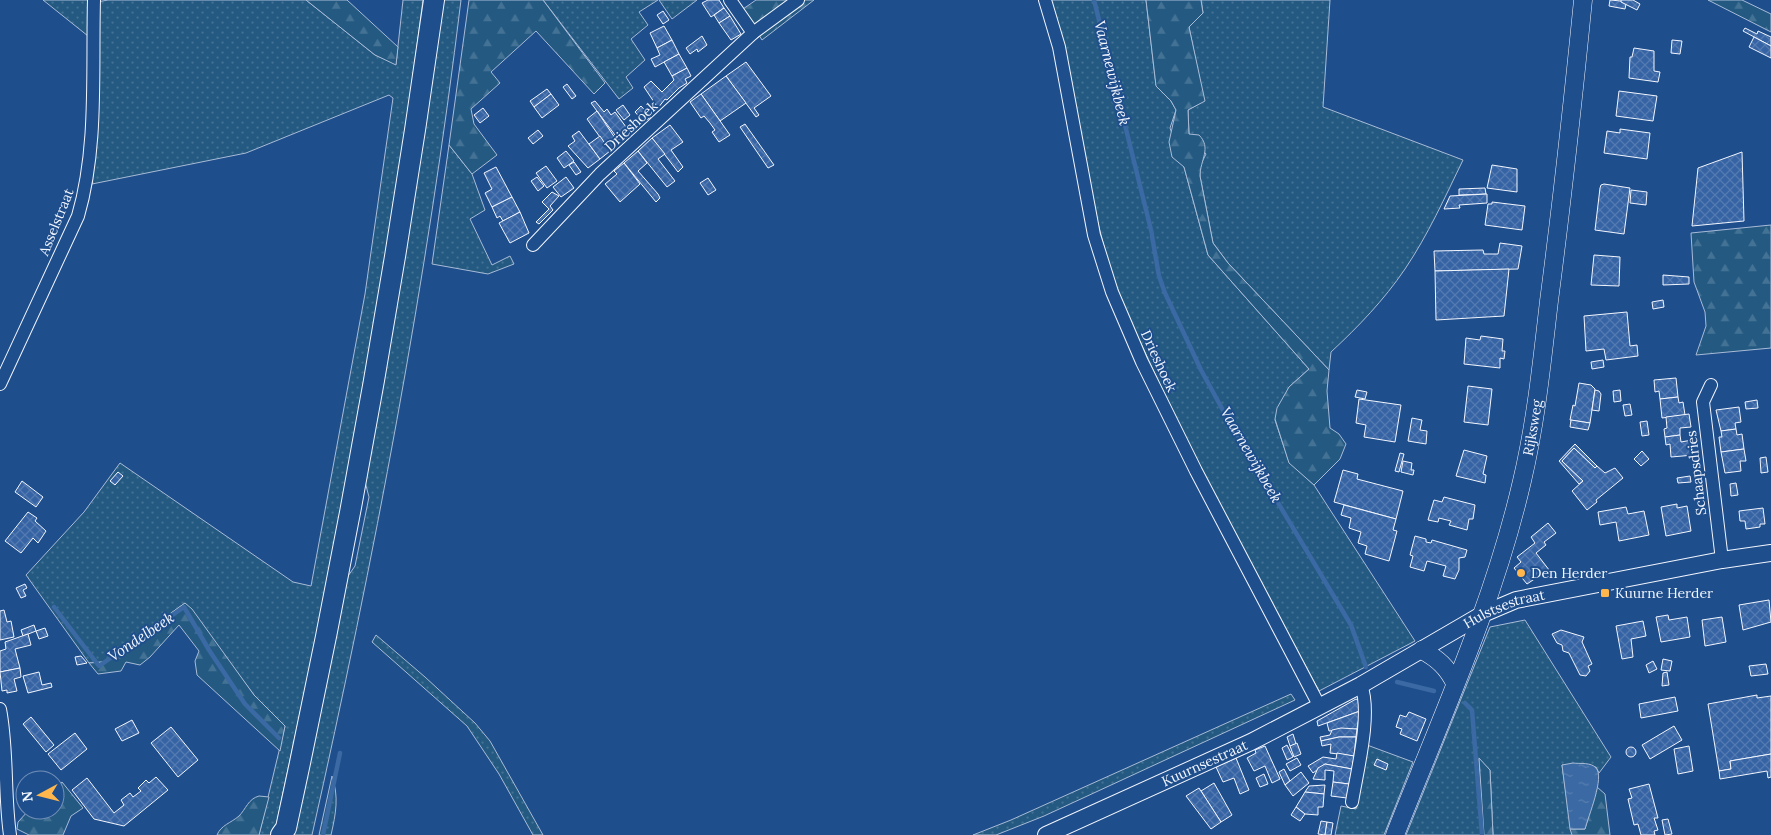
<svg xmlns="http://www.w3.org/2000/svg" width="1771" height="835" viewBox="0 0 1771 835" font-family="Lora,serif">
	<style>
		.grass { fill: url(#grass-dots); stroke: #a8bbd7 }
		.forest { fill: url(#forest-firs); stroke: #a8bbd7 }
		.water { fill: url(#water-ripples); stroke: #a8bbd7 }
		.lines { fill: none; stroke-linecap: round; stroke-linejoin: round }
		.stream { stroke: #3b69a3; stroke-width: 4.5 }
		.building { fill: url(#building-cross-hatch); stroke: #f2f6ff }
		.minor-casing { stroke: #f2f6ff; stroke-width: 14 }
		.tertiary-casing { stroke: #f2f6ff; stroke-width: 18 }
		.secondary-casing { stroke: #f2f6ff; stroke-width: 19 }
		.primary-casing { stroke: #f2f6ff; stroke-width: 22 }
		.minor { stroke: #1f4e8c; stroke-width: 12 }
		.tertiary { stroke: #1f4e8c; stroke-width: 16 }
		.secondary { stroke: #1f4e8c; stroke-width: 18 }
		.primary { stroke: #1f4e8c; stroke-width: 20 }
		.poi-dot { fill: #ffb74d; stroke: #1f4e8c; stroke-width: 2 }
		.labels { text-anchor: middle; stroke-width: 4; stroke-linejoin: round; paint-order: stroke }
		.street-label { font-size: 14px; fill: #f2f6ff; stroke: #1f4e8c }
		.poi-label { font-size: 14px; fill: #f2f6ff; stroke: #1f4e8c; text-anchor: start }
		.water-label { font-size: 15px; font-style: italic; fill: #f2f6ff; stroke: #1f4e8c }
	</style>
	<defs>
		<pattern id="grass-dots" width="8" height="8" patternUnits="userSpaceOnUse" patternTransform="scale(1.25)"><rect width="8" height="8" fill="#245a82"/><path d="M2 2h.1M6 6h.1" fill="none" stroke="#447295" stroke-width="1.8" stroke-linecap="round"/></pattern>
		<pattern id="forest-firs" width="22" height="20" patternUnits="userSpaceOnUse" patternTransform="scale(1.25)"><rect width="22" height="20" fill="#245a82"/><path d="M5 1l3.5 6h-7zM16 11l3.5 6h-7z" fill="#447295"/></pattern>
		<pattern id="water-ripples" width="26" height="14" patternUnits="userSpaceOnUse" patternTransform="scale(1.25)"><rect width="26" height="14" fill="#3b69a3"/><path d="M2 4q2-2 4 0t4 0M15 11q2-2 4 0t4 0" fill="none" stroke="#587fb1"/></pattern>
		<pattern id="building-cross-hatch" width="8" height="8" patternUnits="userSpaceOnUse" patternTransform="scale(1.25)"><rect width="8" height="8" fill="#3563a3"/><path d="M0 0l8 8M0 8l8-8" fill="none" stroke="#537ab1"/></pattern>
	</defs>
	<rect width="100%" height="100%" fill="#1f4e8c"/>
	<g class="grass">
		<polygon points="43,0 88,0 88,36"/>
		<polygon points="108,0 306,0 375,55 396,64 403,0 423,0 398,187 330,572 274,835 259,835 285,726 254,695 185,603 103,662 89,663 26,575 84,512 120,463 293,582 311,586 365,294 393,98 389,95 246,153 92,184 97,2"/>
		<path d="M441 0H461C427 281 374 559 312 835H292L346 579 355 566 369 497 365 482Z"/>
		<polygon points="543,0 658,0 639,12 648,25 631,39 645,60 626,77 633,88 619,99"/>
		<polygon points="659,0 697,0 672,19"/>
		<polygon points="1050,0 1146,0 1156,85 1171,101 1176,110 1170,128 1184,167 1208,255 1309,369 1289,387 1275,420 1289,462 1314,485 1415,641 1319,691 1192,453 1115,288 1090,193"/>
		<path d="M1201 0H1330L1323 107 1463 160C1445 197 1428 235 1405 269 1384 300 1358 327 1331 352L1329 370 1228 263 1213 243 1200 176V166L1206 154 1189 135 1188 110 1204 101 1189 27 1203 13Z"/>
		<polygon points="449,145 472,174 485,210 470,219 492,265 510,256 514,264 488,274 432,264"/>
		<polygon points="1525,620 1611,757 1599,773 1596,767 1562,765 1572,835 1493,835 1490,770 1479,759 1484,835 1406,835 1490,627"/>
		<polygon points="376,635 425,677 475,723 490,741 543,835 533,835 499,774 467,726 372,642"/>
		<polygon points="1291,694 1295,700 1044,816 996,835 973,835 1011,820"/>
		<polygon points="1367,745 1413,762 1384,835 1335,835 1341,806 1356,809"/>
		<path d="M332 776C339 797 336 813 331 835H319Z"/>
	</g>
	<g class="forest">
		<polygon points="306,0 347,0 398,47 396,65 375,55"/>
		<polygon points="469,0 543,0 605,83 594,94 536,31 491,72 500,83 471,109 474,124 497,155 472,174 449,145"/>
		<polygon points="756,0 814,0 762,40 743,9"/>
		<path d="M1146 0H1201L1203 13 1189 27 1205 101 1188 110 1189 134 1199 135C1212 148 1200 160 1200 176L1213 243 1228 263 1329 370 1327 391 1330 428 1339 434 1346 444 1340 459 1314 485 1289 463 1275 419 1277 408 1289 387 1309 369 1208 255 1184 167 1172 157 1169 142 1176 110 1171 101 1156 86Z"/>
		<polygon points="1708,0 1742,0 1771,14 1771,32"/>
		<polygon points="1771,225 1771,348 1696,355 1706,326 1705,312 1694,282 1691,233"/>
		<polygon points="185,603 192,609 254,695 285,726 280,751 197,675 195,661 199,651 179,625 150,657 140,665 126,662 121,671 98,674 89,663 103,662"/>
		<polygon points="1479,758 1490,770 1493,835 1484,835"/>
		<polygon points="62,782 83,808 71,816 63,835 29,835 17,829 18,822 29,810 55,810 55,788"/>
		<polygon points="1597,787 1605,794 1610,835 1572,835 1570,829 1585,829"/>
		<path d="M259 796 269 797 259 835H217C221 825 231 823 239 816 246 809 248 799 259 796Z"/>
	</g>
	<path class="water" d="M1573 763C1580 764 1591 762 1596 768 1605 777 1588 817 1585 829H1570L1562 765Z"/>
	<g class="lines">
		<g class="stream">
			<polyline points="1094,0 1152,234"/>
			<polyline points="1152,236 1159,276 1165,293 1201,370 1225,414 1351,625 1366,667"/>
			<polyline points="54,607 99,666 184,607 209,650 245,704 279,738"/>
			<polyline points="1397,682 1434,691"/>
			<polyline points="1465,703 1472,710 1482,835"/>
			<polyline points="323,835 340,753"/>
		</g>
	</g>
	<g class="building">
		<polygon points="708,0 719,0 724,8 711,17 702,3"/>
		<polygon points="1610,0 1621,1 1626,4 1625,9 1609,6"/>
		<polygon points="1621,0 1633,0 1640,4 1637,10 1621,2"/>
		<polygon points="724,8 730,16 719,23 714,15"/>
		<polygon points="663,11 669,20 663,24 657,15"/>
		<polygon points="730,16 741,34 731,40 719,23"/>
		<polygon points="664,26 672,40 657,48 650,33"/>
		<polygon points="1745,28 1757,34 1758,31 1771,37 1771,46 1743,31"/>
		<polygon points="702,36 707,45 698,52 697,49 690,54 686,48"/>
		<polygon points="1754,37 1771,46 1771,58 1749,47"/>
		<polygon points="672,40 679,54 655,67 651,59 660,55 657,48"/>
		<polygon points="1672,40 1682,41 1680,54 1671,53"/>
		<polygon points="1634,48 1654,51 1654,71 1660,72 1658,82 1629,78 1630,57 1632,57"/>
		<polygon points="679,54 687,68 672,76 664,62"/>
		<polygon points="746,62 771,96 754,108 759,115 756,117 726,76"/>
		<polygon points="687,68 691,76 685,79 687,83 679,88 667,100 665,99 658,108 644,87 651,81 662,92 674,80 672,76"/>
		<polygon points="726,76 746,103 720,121 701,94"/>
		<polygon points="567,84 576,96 572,99 563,87"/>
		<polygon points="547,89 551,94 534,107 530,101"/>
		<polygon points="1619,91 1657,96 1653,121 1616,116"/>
		<polygon points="551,94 559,105 542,118 534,107"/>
		<polygon points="701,94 730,135 719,142 712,132 715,130 710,123 704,116 701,118 690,102"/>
		<polygon points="595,101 604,112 607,109 611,115 615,112 629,131 627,132 630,135 621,143 591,103"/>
		<polygon points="623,105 630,115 624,120 616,110"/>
		<polygon points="641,106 651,117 644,122 635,112"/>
		<polygon points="483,108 489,116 480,123 474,115"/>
		<polygon points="597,111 619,144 610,151 587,119"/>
		<polygon points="745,124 774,165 768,168 740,127"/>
		<polygon points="670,125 683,142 671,150 683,167 678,172 652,138"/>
		<polygon points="1620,129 1650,133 1647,159 1604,153 1607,131 1620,133"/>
		<polygon points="538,130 543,136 533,144 528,138"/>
		<polygon points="579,131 600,159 588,168 568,146 575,141 572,136"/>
		<polygon points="600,136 610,151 600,159 589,144"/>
		<polygon points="652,138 665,154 658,159 675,181 667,187 638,151"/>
		<polygon points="566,151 574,161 564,168 557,158"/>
		<polygon points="638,151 647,163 638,171 658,194 660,198 656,202 624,163"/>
		<polygon points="1742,152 1744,221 1692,226 1698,168"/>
		<polygon points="574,162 581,172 576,175 569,165"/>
		<polygon points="624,163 640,184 620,202 605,184 617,174 614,171"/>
		<polygon points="1492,165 1517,169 1517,192 1487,188"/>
		<polygon points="546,166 557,181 547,188 536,173"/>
		<polygon points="496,167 512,197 492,207 485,193 492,189 484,173"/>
		<polygon points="537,177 544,186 538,191 531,181"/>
		<polygon points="566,177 574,188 561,197 553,187"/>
		<polygon points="708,178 716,190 708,195 700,183"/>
		<polygon points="1604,184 1630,188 1624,234 1595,230 1600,188 1601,185"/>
		<polygon points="1485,188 1486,194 1459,195 1459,189"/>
		<polygon points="1631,190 1647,192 1646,205 1630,203"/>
		<polygon points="552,192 559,196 550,206 553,210 539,224 536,222 549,209 542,202"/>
		<polygon points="1487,194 1487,203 1459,205 1460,208 1444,209 1450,196"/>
		<polygon points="512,197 520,212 503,221 500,216 497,218 492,207"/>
		<polygon points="1492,202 1525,206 1522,230 1485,225 1488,204 1492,204"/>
		<polygon points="520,212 529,233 510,243 499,223"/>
		<polygon points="1500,243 1522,246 1518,269 1435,271 1434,251 1483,250 1484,254 1498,254"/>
		<polygon points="1594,255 1620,257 1619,286 1591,285"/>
		<polygon points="1509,269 1504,316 1436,320 1435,271"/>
		<polygon points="1663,275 1689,277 1689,284 1663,285"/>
		<polygon points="1663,300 1664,307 1653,309 1652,302"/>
		<polygon points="1627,312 1630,346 1637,345 1638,356 1606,360 1604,349 1586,351 1584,316"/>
		<polygon points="1481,336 1503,339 1502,351 1505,351 1504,359 1500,358 1500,368 1464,364 1466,338 1480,340"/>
		<polygon points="1603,360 1604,367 1592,369 1591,362"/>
		<polygon points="1676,378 1678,397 1660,399 1659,391 1655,392 1654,380"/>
		<polygon points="1579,383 1591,385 1595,389 1590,423 1570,420 1573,405 1575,406"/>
		<polygon points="1468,386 1492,389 1488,425 1464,422"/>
		<polygon points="1357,390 1367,392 1365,399 1355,397"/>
		<polygon points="1595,390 1599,391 1601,394 1599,411 1592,410"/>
		<polygon points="1620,390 1621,401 1614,402 1613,391"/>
		<polygon points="1678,397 1679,403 1683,402 1685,415 1662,418 1660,399"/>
		<polygon points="1359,399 1401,405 1395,442 1364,437 1366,425 1356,423"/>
		<polygon points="1757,400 1758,408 1746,409 1745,402"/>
		<polygon points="1630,404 1632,415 1625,416 1623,405"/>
		<polygon points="1739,407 1741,422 1735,423 1736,429 1721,431 1716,410"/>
		<polygon points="1689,414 1691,427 1680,428 1680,435 1665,437 1664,429 1667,428 1666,417"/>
		<polygon points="1412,418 1422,420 1420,430 1427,431 1426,444 1408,441"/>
		<polygon points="1571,420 1590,423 1588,430 1570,427"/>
		<polygon points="1647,421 1649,435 1642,436 1640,422"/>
		<polygon points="1736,429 1737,435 1742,434 1744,449 1721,452 1719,437 1722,437 1721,431"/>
		<polygon points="1680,435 1681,442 1692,440 1694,455 1671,457 1670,444 1666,445 1665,437"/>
		<polygon points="1575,444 1597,466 1595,468 1574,448 1562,461 1583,481 1579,484 1559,461"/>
		<polygon points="1574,448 1595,468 1597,466 1605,473 1615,468 1623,478 1596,500 1597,502 1587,510 1572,491 1583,481 1562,461"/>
		<polygon points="1744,449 1746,461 1740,461 1741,471 1725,473 1721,452"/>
		<polygon points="1464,450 1487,456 1483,474 1486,475 1485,483 1456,476"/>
		<polygon points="1642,451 1649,459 1641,466 1634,459"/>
		<polygon points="1400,453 1404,454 1399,472 1395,471"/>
		<polygon points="1766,457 1768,472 1761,473 1760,458"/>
		<polygon points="1403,461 1412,463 1411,470 1414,470 1413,475 1401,472"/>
		<polygon points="1343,470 1358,474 1357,479 1403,491 1396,519 1334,502"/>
		<polygon points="118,472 123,476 115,485 110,481"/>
		<polygon points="1690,476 1691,482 1678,483 1677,478"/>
		<polygon points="22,481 43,497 36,507 15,492"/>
		<polygon points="1736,483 1738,495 1731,496 1730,484"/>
		<polygon points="1444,497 1475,505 1473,519 1469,519 1467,530 1449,525 1451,521 1439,518 1438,522 1428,520 1434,500 1442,502"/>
		<polygon points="1677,504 1677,508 1687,506 1691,531 1666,536 1661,507"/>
		<polygon points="1344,505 1396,519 1393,530 1397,531 1389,561 1365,554 1367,546 1358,543 1361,532 1349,528 1351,518 1341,515"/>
		<polygon points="1626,507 1628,514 1644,511 1649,535 1619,541 1616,522 1600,525 1598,512"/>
		<polygon points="1763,508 1765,524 1760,524 1760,527 1746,529 1745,521 1740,521 1739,511"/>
		<polygon points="28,512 37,518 35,521 46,531 38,543 33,538 21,553 5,541"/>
		<polygon points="1548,523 1556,533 1544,542 1546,545 1536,553 1553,575 1549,577 1545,572 1527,584 1514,568 1521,562 1517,557 1535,543 1531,537"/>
		<polygon points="1415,536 1426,539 1426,542 1431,543 1432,540 1467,550 1465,557 1459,558 1459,570 1455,579 1443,576 1446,566 1427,561 1424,571 1410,567 1413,556 1410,555"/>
		<polygon points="25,584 27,588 23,590 26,596 21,598 16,588"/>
		<polygon points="1769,600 1771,622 1743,630 1739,605"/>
		<polygon points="4,610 7,622 11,621 14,637 0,640 0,611"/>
		<polygon points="1668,615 1669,620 1687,617 1690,637 1661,642 1656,617"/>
		<polygon points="1722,617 1726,642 1705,646 1702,620"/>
		<polygon points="1643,621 1646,636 1631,639 1633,657 1622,659 1616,626"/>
		<polygon points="34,625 36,631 23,636 21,630"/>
		<polygon points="45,628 48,636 39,639 36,631"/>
		<polygon points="1561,630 1584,637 1582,642 1592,664 1588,666 1590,671 1586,676 1580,675 1569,653 1563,651 1562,645 1557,643 1552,634"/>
		<polygon points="28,634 31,645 15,649 20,668 0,672 0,651 6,649 5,642"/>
		<polygon points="81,656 87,663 77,665 75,657"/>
		<polygon points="1663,659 1672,661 1670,671 1661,670"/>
		<polygon points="1653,661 1657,669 1649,673 1646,665"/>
		<polygon points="1766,664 1768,674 1751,676 1749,666"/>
		<polygon points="20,668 21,677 14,679 17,691 7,693 7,690 2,691 0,672"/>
		<polygon points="39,672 42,685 51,683 52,687 28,693 23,676"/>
		<polygon points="1667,672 1669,685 1662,686 1663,673"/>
		<polygon points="1757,695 1757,698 1771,696 1771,754 1730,761 1731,769 1719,771 1708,704"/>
		<polygon points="1675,697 1678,711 1641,718 1639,704"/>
		<polygon points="1356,699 1360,701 1360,711 1318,726 1317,721"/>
		<polygon points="1360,711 1357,729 1329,731 1327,723"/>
		<polygon points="1409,712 1426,719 1417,741 1400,734 1402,729 1396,727 1400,715 1406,717"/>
		<polygon points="31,717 54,745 46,752 23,724"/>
		<polygon points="132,720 139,733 122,741 115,729"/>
		<polygon points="1674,726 1682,740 1650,759 1642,745"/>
		<polygon points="171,727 198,760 178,777 151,743"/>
		<polygon points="1341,728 1357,729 1356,737 1339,737 1321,741 1320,737 1330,735 1332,730"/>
		<polygon points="75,733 87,749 61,770 48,754"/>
		<polygon points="1293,734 1296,744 1290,746 1287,737"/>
		<polygon points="1339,737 1356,737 1354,756 1330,753 1331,744 1322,746 1321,741"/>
		<polygon points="1297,743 1301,754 1294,757 1290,746"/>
		<polygon points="1287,745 1293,757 1287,760 1282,748"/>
		<polygon points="1265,746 1280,779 1272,783 1265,766 1254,771 1247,758 1256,753 1255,750"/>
		<polygon points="1689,746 1693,771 1678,774 1674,749"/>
		<circle cx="1631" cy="752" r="5"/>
		<polygon points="1337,753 1354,756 1352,769 1325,764 1313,773 1308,766 1323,757 1336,759"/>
		<polygon points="1771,754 1771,777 1768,778 1767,771 1720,779 1719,771 1731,769 1730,761"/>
		<polygon points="1236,758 1249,790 1240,794 1234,778 1223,782 1216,767"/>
		<polygon points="1297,758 1301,765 1290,771 1286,764"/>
		<polygon points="1377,759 1388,764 1386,770 1374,765"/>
		<polygon points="1325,764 1352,769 1349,784 1333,782 1334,771 1325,770 1325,780 1313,779 1318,768"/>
		<polygon points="1284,769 1290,781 1285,785 1279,772"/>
		<polygon points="1301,772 1309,783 1293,796 1285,785"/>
		<polygon points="1264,774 1268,784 1260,787 1256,778"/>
		<polygon points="156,777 168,790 124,826 94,819 72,790 87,778 114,813 124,805 121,800 130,793 133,797 141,791 138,788 146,780 149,783"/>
		<polygon points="1333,782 1349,784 1347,798 1331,796"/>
		<polygon points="1214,783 1232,815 1221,822 1201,791"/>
		<polygon points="1649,784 1658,818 1654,818 1658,830 1654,831 1655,835 1641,835 1638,824 1634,825 1628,799 1632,798 1629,789"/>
		<polygon points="1325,785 1324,794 1305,792 1309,786"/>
		<polygon points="1199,788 1221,822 1211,829 1186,796"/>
		<polygon points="1305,792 1324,794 1323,807 1318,807 1318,815 1305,814 1296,807"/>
		<polygon points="1296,807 1305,814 1300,821 1291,815"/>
		<polygon points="1668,819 1672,834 1665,835 1662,820"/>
		<polygon points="1321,821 1327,822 1325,835 1318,834"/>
		<polygon points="1327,822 1333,823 1331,835 1325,835"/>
	</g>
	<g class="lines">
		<defs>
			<g id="minor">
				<polyline points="730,0 753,33"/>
				<polyline points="1045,0 1059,47 1094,235 1112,292 1142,362 1196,471 1320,707"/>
				<polyline points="533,245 600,174 753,33 798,0"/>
				<path d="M0 384 78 216C98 148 92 70 94 0"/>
				<polyline points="1711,385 1703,402 1722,560"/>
				<path d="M0 709C8 751 4 793 10 835"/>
				<path d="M1352 802C1357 771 1372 714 1361 685"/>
			</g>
			<g id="tertiary">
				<path id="s1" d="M1046 835 1251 742 1361 685 1483 614 1516 600 1722 560 1771 553"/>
			</g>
			<g id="secondary">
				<path d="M1422 650C1438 659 1447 667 1455 683"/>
				<path id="s2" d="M1395 835C1441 718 1494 603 1522 481 1536 422 1542 361 1549 301 1562 201 1573 101 1583 0"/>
			</g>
			<path id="primary" d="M281 835 286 828C346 553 395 278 434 0"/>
		</defs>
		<use href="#minor" class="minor-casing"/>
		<use href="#tertiary" class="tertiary-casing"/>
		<use href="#secondary" class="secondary-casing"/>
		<use href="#primary" class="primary-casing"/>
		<use href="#minor" class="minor"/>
		<use href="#tertiary" class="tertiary"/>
		<use href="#secondary" class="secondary"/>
		<use href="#primary" class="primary"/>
	</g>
	<g class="poi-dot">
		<circle cx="1521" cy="573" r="5"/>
		<rect x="1600" y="588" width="10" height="10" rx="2.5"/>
	</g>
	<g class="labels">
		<g class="street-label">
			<text transform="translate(631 126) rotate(-43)" y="5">Drieshoek</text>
			<text transform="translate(56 222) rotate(-68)" y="5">Asselstraat</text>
			<text transform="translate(1159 361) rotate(65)" y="5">Drieshoek</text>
			<text dy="5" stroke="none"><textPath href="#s2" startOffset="431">Rijksweg</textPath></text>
			<text transform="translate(1696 473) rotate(-97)" y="5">Schaapsdries</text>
			<text dy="5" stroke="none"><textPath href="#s1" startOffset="512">Hulstsestraat</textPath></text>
			<text dy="5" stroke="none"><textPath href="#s1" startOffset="174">Kuurnsestraat</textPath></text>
		</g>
		<g class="poi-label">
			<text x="1531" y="578">Den Herder</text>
			<text x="1615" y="598">Kuurne Herder</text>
		</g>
		<g class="water-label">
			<text transform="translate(1112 73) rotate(76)" y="5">Vaarnewijkbeek</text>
			<text transform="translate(1251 455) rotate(60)" y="5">Vaarnewijkbeek</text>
			<text transform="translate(141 637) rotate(-34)" y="5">Vondelbeek</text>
		</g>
	</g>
	<g transform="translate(40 795) rotate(263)"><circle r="24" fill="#1f4e8c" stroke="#7391ba"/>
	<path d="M0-4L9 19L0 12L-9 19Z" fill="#ffb74d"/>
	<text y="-8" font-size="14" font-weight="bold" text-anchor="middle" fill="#f2f6ff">N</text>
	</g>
</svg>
